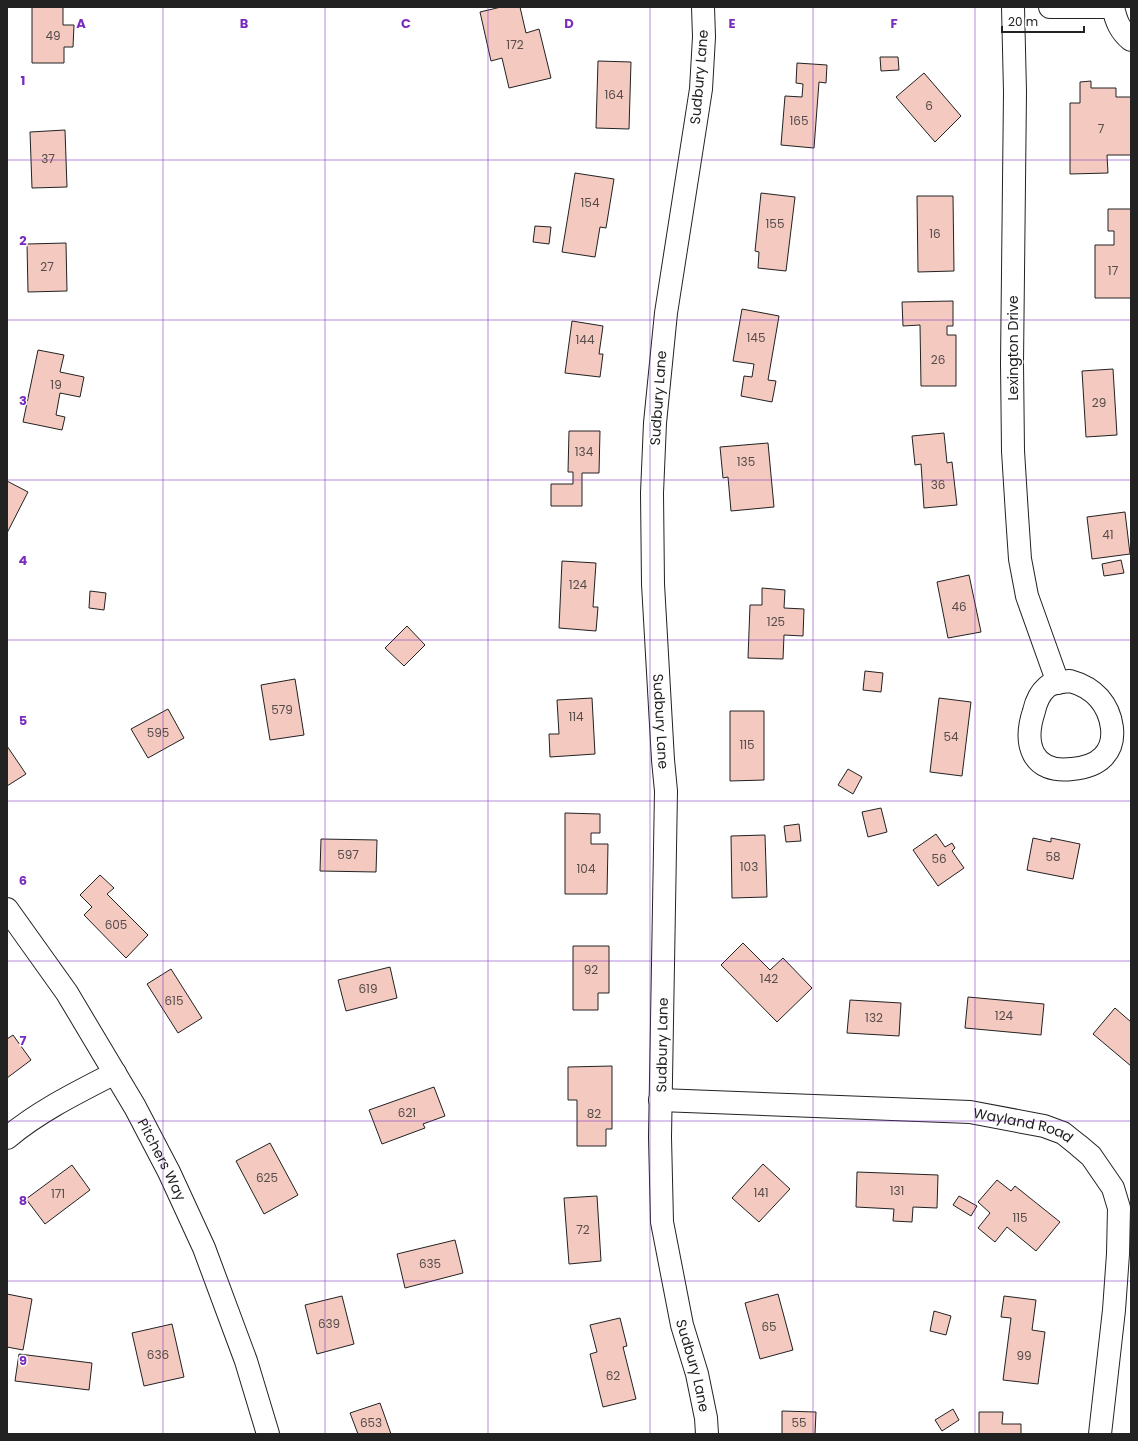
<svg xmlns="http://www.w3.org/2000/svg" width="1138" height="1441" viewBox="0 0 1138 1441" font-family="Poppins,sans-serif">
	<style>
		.building { fill: #f3c9c0; stroke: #222 }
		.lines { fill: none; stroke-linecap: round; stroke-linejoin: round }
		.street-casing { stroke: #222; stroke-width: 24 }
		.secondary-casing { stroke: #222; stroke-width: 24 }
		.street { stroke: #fff; stroke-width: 22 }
		.secondary { stroke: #fff; stroke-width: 22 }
		.grid { fill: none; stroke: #7b2cbf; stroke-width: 1; stroke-opacity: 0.55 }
		.labels { text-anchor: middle; stroke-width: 3; stroke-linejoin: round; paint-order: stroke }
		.number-label { font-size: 12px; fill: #564c4a }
		.street-label { font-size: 14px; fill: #222; stroke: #fff }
		.grid-label { font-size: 13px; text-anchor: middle; font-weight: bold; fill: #7b2cbf; stroke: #fff; stroke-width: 3; stroke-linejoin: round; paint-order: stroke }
	</style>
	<rect width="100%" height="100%" fill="#fff"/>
	<g class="building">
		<polygon points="32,7 63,7 63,25 74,25 73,47 64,47 64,63 32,63"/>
		<polygon points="501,7 520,7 526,33 539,29 551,78 509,88 502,58 491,61 480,12"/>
		<polygon points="880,57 898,57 899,70 881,71"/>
		<polygon points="598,61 631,62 629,129 596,128"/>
		<polygon points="797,63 827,65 826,83 819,82 814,148 781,145 785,96 802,97 803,84 796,83"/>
		<polygon points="924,73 961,116 935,142 896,97"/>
		<polygon points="1091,81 1091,88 1116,88 1116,97 1131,97 1131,155 1107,155 1108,173 1070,174 1070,103 1080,103 1080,82"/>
		<polygon points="65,130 67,187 32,188 30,132"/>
		<polygon points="575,173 614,179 606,228 600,227 595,257 562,252"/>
		<polygon points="761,193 795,197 786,271 758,268 759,252 755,251"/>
		<polygon points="917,196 953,196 954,271 918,272"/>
		<polygon points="1108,209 1131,209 1131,298 1095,298 1095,245 1114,245 1114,231 1108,231"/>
		<polygon points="535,226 551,227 549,244 533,242"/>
		<polygon points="66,243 67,291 28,292 27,244"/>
		<polygon points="953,301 953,326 947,326 947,335 956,335 956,386 921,386 920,325 903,326 902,302"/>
		<polygon points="742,309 779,316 768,380 776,381 772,402 741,396 744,376 752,377 754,364 733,361"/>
		<polygon points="572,321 603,326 599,354 603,354 600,377 565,373"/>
		<polygon points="38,350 64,355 60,372 84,377 80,397 60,393 56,415 65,417 62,430 23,422"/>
		<polygon points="1113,369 1117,435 1086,437 1082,371"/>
		<polygon points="569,431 600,431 599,473 582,473 582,506 551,506 551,484 573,484 573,472 568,472"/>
		<polygon points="944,433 947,463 952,462 957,505 924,508 921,464 915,465 912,436"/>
		<polygon points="768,443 774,507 731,511 728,477 723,478 720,447"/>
		<polygon points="7,481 28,492 7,533"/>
		<polygon points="1125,512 1130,554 1092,559 1087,517"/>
		<polygon points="1121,560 1124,573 1104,576 1102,564"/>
		<polygon points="562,561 596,563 593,607 598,607 596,631 559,628"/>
		<polygon points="969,575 981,632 948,638 937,582"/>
		<polygon points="762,588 785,590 784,608 804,609 803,636 784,635 783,659 748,658 750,605 762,605"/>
		<polygon points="90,591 106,593 104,610 89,608"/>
		<polygon points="407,626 425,645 404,666 385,648"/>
		<polygon points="865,671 883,673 881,692 863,690"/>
		<polygon points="295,679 304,735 270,740 261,685"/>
		<polygon points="592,698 595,754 550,757 549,734 559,734 557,700"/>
		<polygon points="939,698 971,702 962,776 930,772"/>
		<polygon points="168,709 184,738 148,758 131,729"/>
		<polygon points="730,711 764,711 764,780 730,781"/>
		<polygon points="7,746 26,774 7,786"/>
		<polygon points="848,769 862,777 853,794 838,785"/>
		<polygon points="881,808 887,832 868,837 862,812"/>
		<polygon points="565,813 600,814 600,833 591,833 591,844 608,844 607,894 565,894"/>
		<polygon points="799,824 801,841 786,842 784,826"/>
		<polygon points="936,834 945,847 952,843 955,848 952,851 964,868 938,886 913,850"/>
		<polygon points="765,835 767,897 732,898 731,836"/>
		<polygon points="1033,838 1051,842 1051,838 1080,844 1073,879 1027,870"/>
		<polygon points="321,839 377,840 376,872 320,871"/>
		<polygon points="100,875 114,888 107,894 148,935 126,958 84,915 92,907 80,895"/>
		<polygon points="743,943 770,970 783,958 812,988 777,1022 721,965"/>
		<polygon points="573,946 609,946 609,993 598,993 598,1010 573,1010"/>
		<polygon points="390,967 397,998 346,1011 338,980"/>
		<polygon points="171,969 202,1018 178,1033 147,984"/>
		<polygon points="968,997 1044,1004 1041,1035 965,1028"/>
		<polygon points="850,1000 901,1003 899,1036 847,1033"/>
		<polygon points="1115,1008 1131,1022 1131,1066 1093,1034"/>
		<polygon points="13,1035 31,1060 7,1078 7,1039"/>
		<polygon points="612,1066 612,1129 606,1129 606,1146 577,1146 577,1100 568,1100 568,1067"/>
		<polygon points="434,1087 445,1116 423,1124 425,1128 382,1144 369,1110"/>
		<polygon points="270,1143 298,1195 264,1214 236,1161"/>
		<polygon points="763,1164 790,1189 759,1222 732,1198"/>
		<polygon points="72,1165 90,1190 45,1224 26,1199"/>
		<polygon points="857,1172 938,1175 937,1208 913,1207 912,1222 893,1221 894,1209 856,1207"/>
		<polygon points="997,1180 1011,1191 1015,1186 1060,1222 1036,1251 1007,1227 995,1242 978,1228 990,1213 978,1202"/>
		<polygon points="597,1196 601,1261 569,1264 564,1198"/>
		<polygon points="959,1196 977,1206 971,1216 953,1205"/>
		<polygon points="455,1240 463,1273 405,1288 397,1254"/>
		<polygon points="7,1294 32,1299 23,1350 7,1347"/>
		<polygon points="778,1294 793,1350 760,1359 745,1303"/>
		<polygon points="342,1296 354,1344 317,1354 305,1305"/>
		<polygon points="1004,1296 1036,1300 1032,1330 1045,1332 1038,1384 1003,1380 1011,1318 1001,1317"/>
		<polygon points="934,1311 951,1316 946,1335 930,1331"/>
		<polygon points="620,1318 627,1346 623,1347 636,1399 603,1407 590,1354 597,1352 590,1325"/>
		<polygon points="172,1324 184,1377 144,1386 132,1333"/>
		<polygon points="19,1354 92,1363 89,1390 15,1381"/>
		<polygon points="380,1403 391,1434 358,1434 350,1413"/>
		<polygon points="953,1409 959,1420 942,1431 935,1420"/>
		<polygon points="782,1411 816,1412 815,1434 782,1434"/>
		<polygon points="979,1412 1003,1412 1002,1424 1021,1424 1021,1434 979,1434"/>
	</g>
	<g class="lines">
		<defs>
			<g id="street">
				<path id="s1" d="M703 7 704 37 701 89 666 313 655 423 652 493 653 584 663 760 666 791 660 1137 662 1222 682 1325 697 1374 706 1418 707 1434"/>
				<polyline points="1013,7 1015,92 1012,363 1013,451 1017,515 1020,559 1027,596 1058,683"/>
				<polyline points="1050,7 1113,7"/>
				<path d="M1113 7C1116 21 1120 31 1131 40"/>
				<path d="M1070 681C1081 684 1091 689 1099 698 1112 713 1119 741 1103 757 1095 765 1084 768 1072 769 1032 774 1023 744 1034 711 1036 702 1040 693 1047 687 1053 682 1063 682 1070 681Z"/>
				<path id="s2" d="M660 1100 970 1112 1044 1126 1063 1133 1078 1145 1091 1156 1113 1188 1119 1208 1118 1254 1114 1310 1100 1434"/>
				<path d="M7 1138C39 1111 78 1092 115 1073"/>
			</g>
			<g id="secondary">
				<path id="s3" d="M7 909 67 993 135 1107 169 1172 204 1248 246 1361 268 1434"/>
			</g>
		</defs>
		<use href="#street" class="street-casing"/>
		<use href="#secondary" class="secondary-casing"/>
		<use href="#street" class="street"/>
		<use href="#secondary" class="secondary"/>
	</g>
	<path class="grid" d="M163 7V1434M325 7V1434M488 7V1434M650 7V1434M813 7V1434M975 7V1434M7 160H1131M7 320H1131M7 480H1131M7 640H1131M7 801H1131M7 961H1131M7 1121H1131M7 1281H1131"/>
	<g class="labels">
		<g class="number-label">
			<text x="53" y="40">49</text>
			<text x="515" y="49">172</text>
			<text x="614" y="99">164</text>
			<text x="929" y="110">6</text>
			<text x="799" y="125">165</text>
			<text x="1101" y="133">7</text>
			<text x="48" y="163">37</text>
			<text x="590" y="207">154</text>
			<text x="775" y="228">155</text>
			<text x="935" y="238">16</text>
			<text x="47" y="271">27</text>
			<text x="1113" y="275">17</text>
			<text x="756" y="342">145</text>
			<text x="585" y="344">144</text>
			<text x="938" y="364">26</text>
			<text x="56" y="389">19</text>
			<text x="1099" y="407">29</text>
			<text x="584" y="456">134</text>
			<text x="746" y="466">135</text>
			<text x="938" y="489">36</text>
			<text x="1108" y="539">41</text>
			<text x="578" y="589">124</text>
			<text x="959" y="611">46</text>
			<text x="776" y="626">125</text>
			<text x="282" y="714">579</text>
			<text x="576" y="721">114</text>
			<text x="158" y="737">595</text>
			<text x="951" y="741">54</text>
			<text x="747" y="749">115</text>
			<text x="348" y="859">597</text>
			<text x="1053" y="861">58</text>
			<text x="939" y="863">56</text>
			<text x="749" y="871">103</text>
			<text x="586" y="873">104</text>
			<text x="116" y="929">605</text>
			<text x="591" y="974">92</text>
			<text x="769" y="983">142</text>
			<text x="368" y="993">619</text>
			<text x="174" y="1005">615</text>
			<text x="1004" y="1020">124</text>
			<text x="874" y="1022">132</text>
			<text x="407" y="1117">621</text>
			<text x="594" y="1118">82</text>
			<text x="267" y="1182">625</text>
			<text x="897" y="1195">131</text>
			<text x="761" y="1197">141</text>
			<text x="58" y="1198">171</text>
			<text x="1020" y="1222">115</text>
			<text x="583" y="1234">72</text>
			<text x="430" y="1268">635</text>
			<text x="329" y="1328">639</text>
			<text x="769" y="1331">65</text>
			<text x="158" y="1359">636</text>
			<text x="1024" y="1360">99</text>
			<text x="613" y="1380">62</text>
			<text x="371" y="1427">653</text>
			<text x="799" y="1427">55</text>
		</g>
		<g class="street-label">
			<text transform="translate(699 77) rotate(-85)" y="5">Sudbury Lane</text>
			<text transform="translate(1013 348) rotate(-90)" y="5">Lexington Drive</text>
			<text transform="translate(658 398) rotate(-86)" y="5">Sudbury Lane</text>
			<text dy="5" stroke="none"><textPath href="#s1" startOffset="718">Sudbury Lane</textPath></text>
			<text transform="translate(662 1045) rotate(-89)" y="5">Sudbury Lane</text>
			<text dy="5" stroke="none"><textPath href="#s2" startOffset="365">Wayland Road</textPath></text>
			<text dy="5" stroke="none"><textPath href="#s3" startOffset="295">Pitchers Way</textPath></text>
			<text dy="5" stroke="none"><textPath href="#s1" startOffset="1366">Sudbury Lane</textPath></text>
		</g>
	</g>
	<g class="grid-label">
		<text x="81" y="28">A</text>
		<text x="244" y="28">B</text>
		<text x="406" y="28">C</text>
		<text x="569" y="28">D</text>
		<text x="732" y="28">E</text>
		<text x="894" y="28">F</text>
		<text x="23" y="85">1</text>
		<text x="23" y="245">2</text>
		<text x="23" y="405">3</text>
		<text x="23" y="565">4</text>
		<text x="23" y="725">5</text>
		<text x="23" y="885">6</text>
		<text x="23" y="1045">7</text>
		<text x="23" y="1205">8</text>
		<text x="23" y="1365">9</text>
	</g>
	<rect width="1138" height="1441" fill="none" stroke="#222222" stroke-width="16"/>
	<path d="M1002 26v6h82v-6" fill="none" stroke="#222222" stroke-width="2"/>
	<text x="1008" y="26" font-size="12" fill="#222222" stroke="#ffffff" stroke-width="3" paint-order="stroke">20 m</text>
</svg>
